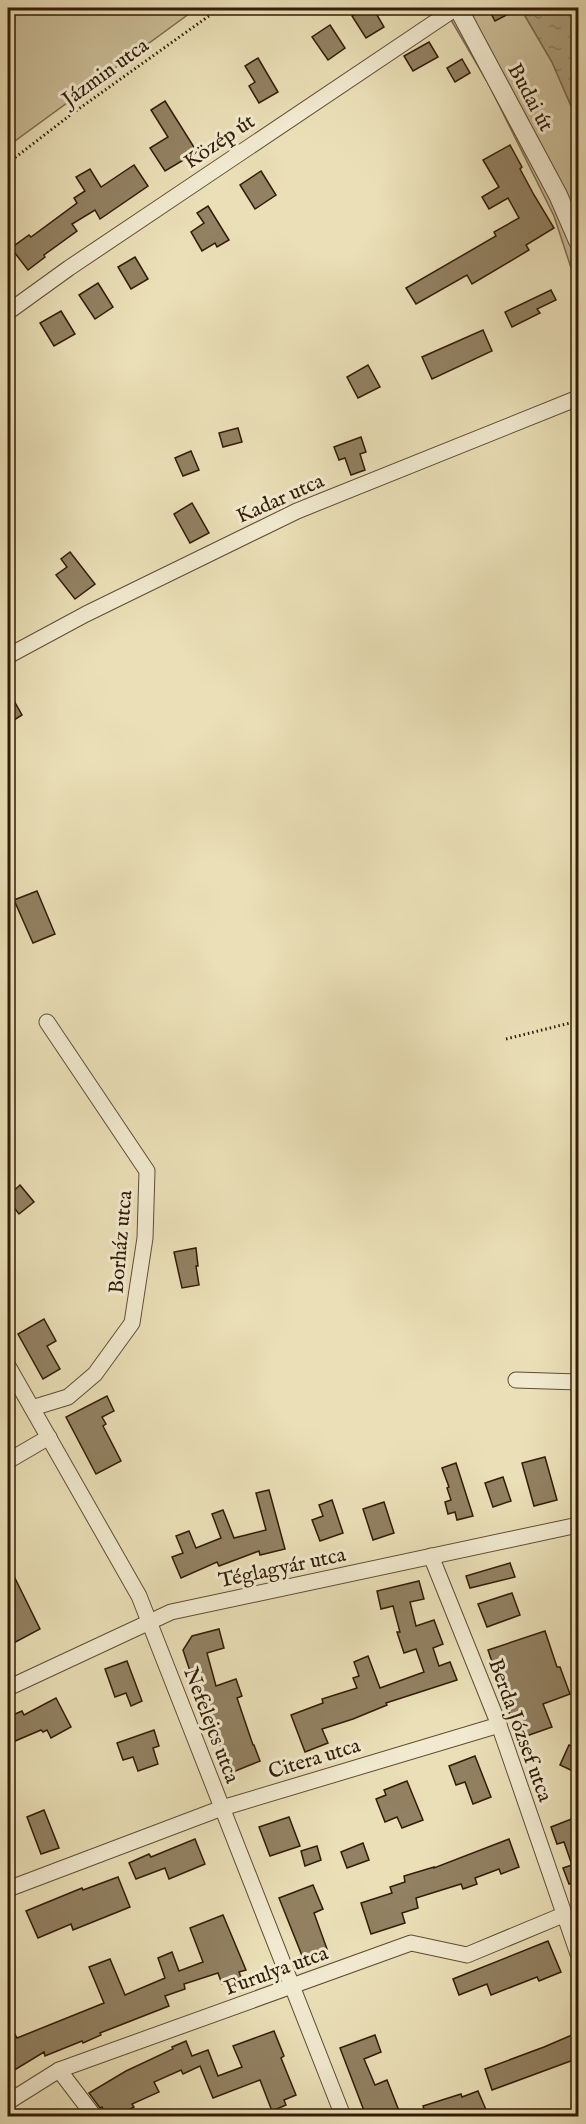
<svg xmlns="http://www.w3.org/2000/svg" width="586" height="2124" viewBox="0 0 586 2124" font-family="'IM FELL English',serif">
	<style>
		.garden { fill: #cbbe99; stroke: #7e6d50; stroke-width: 1.5 }
		.water { fill: url(#water-ripples); stroke: #7b694c; stroke-width: 1.5 }
		.building { fill: #928162; stroke: #321c06; stroke-width: 1.5 }
		.lines { fill: none; stroke-linecap: round; stroke-linejoin: round }
		.minor-casing { stroke: #604d32; stroke-width: 17 }
		.tertiary-casing { stroke: #604d32; stroke-width: 20 }
		.path { stroke: #321c06; stroke-width: 3; stroke-dasharray: 1.5 3; stroke-linecap: butt }
		.minor { stroke: #f1ead0; stroke-width: 15 }
		.tertiary { stroke: #f1ead0; stroke-width: 18 }
		.labels { text-anchor: middle; stroke-width: 6; stroke-linejoin: round; paint-order: stroke }
		.street-label { font-size: 21px; fill: #321c06; stroke: #f1ead0 }
	</style>
	<defs>
		<pattern id="water-ripples" width="26" height="14" patternUnits="userSpaceOnUse" patternTransform="scale(1.5)"><rect width="26" height="14" fill="#ab9d7b"/><path d="M2 4q2-2 4 0t4 0M15 11q2-2 4 0t4 0" fill="none" stroke="#8c7f63"/></pattern>
	</defs>
	<rect width="100%" height="100%" fill="#eadfb7"/>
	<filter id="stains"><feTurbulence type="fractalNoise" baseFrequency=".00333" numOctaves="4"/><feColorMatrix values="0 0 0 0 .2 0 0 0 0 .09 0 0 0 0 .02 0 0 0 .5 -.17"/></filter>
	<radialGradient id="worn" r=".72"><stop offset=".6" stop-color="#630" stop-opacity="0"/><stop offset="1" stop-color="#630" stop-opacity=".3"/></radialGradient>
	<g class="garden">
		<polygon points="8,8 197,8 8,146"/>
		<polygon points="444,8 534,8 525,16 552,62 578,122 578,289 554,216 488,83"/>
	</g>
	<polygon class="water" points="534,8 578,8 578,122 552,62 525,16"/>
	<g class="building">
		<polygon points="365,8 373,8 384,27 366,38 352,16"/>
		<polygon points="488,8 520,8 495,21"/>
		<polygon points="330,25 345,48 328,60 312,37"/>
		<polygon points="429,42 438,57 413,71 404,56"/>
		<polygon points="258,58 278,92 259,103 249,86 255,82 245,66"/>
		<polygon points="462,59 470,73 455,82 447,68"/>
		<polygon points="165,101 197,152 165,171 150,148 168,137 151,110"/>
		<polygon points="510,145 522,167 520,169 534,195 554,228 526,245 529,250 472,284 467,275 416,304 406,288 496,236 494,232 519,218 508,198 489,209 482,197 499,187 483,160"/>
		<polygon points="134,165 148,186 100,219 95,210 72,224 77,231 44,255 45,257 28,270 11,248 29,235 31,237 77,203 74,198 85,191 76,177 90,169 101,187"/>
		<polygon points="261,171 276,195 255,209 240,185"/>
		<polygon points="208,206 229,240 217,247 215,243 202,251 191,232 204,223 197,213"/>
		<polygon points="135,257 148,279 131,289 118,267"/>
		<polygon points="98,283 113,307 95,319 79,295"/>
		<polygon points="551,290 556,300 537,309 540,313 512,327 505,312"/>
		<polygon points="61,311 75,334 54,346 40,323"/>
		<polygon points="483,330 492,351 432,379 422,357"/>
		<polygon points="368,365 380,387 358,398 347,377"/>
		<polygon points="238,428 242,442 223,447 219,433"/>
		<polygon points="361,437 366,452 360,454 365,470 351,475 345,458 339,460 334,447"/>
		<polygon points="191,451 199,470 183,476 175,458"/>
		<polygon points="192,503 209,533 190,543 174,514"/>
		<polygon points="70,552 95,584 75,599 56,575 67,567 61,559"/>
		<polygon points="8,690 22,715 8,724"/>
		<polygon points="37,891 55,934 33,943 14,900"/>
		<polygon points="20,1185 34,1202 19,1214 8,1200 8,1196"/>
		<polygon points="196,1248 198,1266 196,1266 199,1285 182,1288 174,1252"/>
		<polygon points="44,1319 56,1341 47,1346 60,1369 43,1379 18,1334"/>
		<polygon points="107,1396 114,1411 102,1417 106,1424 103,1426 121,1461 96,1474 66,1417"/>
		<polygon points="545,1457 557,1500 534,1506 522,1463"/>
		<polygon points="456,1463 473,1516 457,1520 455,1512 448,1514 445,1502 451,1500 447,1488 449,1487 442,1468"/>
		<polygon points="503,1477 511,1501 493,1507 485,1483"/>
		<polygon points="269,1490 285,1549 260,1555 259,1551 219,1566 217,1562 181,1578 172,1557 183,1553 176,1536 189,1531 196,1548 221,1538 212,1514 223,1510 234,1538 266,1530 256,1493"/>
		<polygon points="332,1500 343,1533 320,1541 312,1520 323,1516 319,1505"/>
		<polygon points="384,1502 394,1533 373,1540 363,1509"/>
		<polygon points="510,1563 515,1577 470,1588 466,1576"/>
		<polygon points="8,1564 40,1629 8,1646"/>
		<polygon points="419,1581 424,1599 410,1602 416,1626 434,1620 443,1644 433,1648 439,1666 450,1662 457,1680 386,1703 387,1705 353,1719 322,1729 328,1743 305,1752 291,1715 323,1703 322,1699 357,1688 353,1678 359,1676 354,1662 368,1656 380,1688 424,1672 416,1649 404,1653 397,1632 400,1632 393,1606 381,1609 377,1591"/>
		<polygon points="512,1593 520,1615 487,1627 478,1604"/>
		<polygon points="219,1629 224,1648 207,1653 216,1686 236,1679 242,1696 237,1698 253,1745 254,1745 260,1761 233,1772 223,1746 221,1747 195,1676 192,1677 183,1650 192,1636"/>
		<polygon points="545,1631 557,1667 560,1667 570,1694 543,1704 552,1727 518,1739 488,1650"/>
		<polygon points="127,1661 142,1701 131,1706 126,1693 115,1697 105,1669"/>
		<polygon points="56,1698 71,1727 51,1738 47,1730 43,1732 41,1730 8,1744 8,1717 22,1711 24,1715"/>
		<polygon points="154,1730 159,1746 153,1748 158,1764 138,1771 133,1757 123,1760 117,1743"/>
		<polygon points="569,1745 579,1749 579,1774 560,1765"/>
		<polygon points="475,1756 491,1797 473,1804 465,1782 456,1785 449,1766"/>
		<polygon points="407,1781 423,1820 402,1828 397,1817 385,1822 376,1799 386,1795 384,1790"/>
		<polygon points="44,1810 59,1848 41,1854 27,1817"/>
		<polygon points="579,1816 579,1881 569,1884 563,1868 572,1865 564,1842 557,1844 551,1827"/>
		<polygon points="289,1817 300,1846 270,1856 259,1827"/>
		<polygon points="195,1839 205,1864 169,1879 165,1868 136,1879 129,1863 149,1854 151,1857"/>
		<polygon points="509,1839 519,1867 501,1874 499,1869 475,1878 477,1884 463,1889 461,1884 416,1898 418,1908 402,1913 405,1923 371,1934 361,1903 392,1893 390,1887 405,1882 404,1876 434,1867 434,1868"/>
		<polygon points="363,1843 369,1860 347,1868 341,1852"/>
		<polygon points="317,1846 321,1860 305,1866 301,1851"/>
		<polygon points="118,1877 130,1907 73,1930 71,1924 38,1938 26,1911 82,1888 83,1890"/>
		<polygon points="313,1885 323,1909 314,1913 327,1949 303,1958 279,1898"/>
		<polygon points="223,1915 246,1970 239,1972 241,1977 222,1984 218,1973 184,1984 185,1989 165,1996 169,2006 100,2033 101,2035 83,2043 82,2041 45,2056 44,2052 8,2074 8,2022 17,2038 104,2003 89,1967 110,1959 125,1995 165,1978 158,1958 172,1952 179,1971 203,1962 190,1928"/>
		<polygon points="548,1941 561,1972 539,1981 537,1977 491,1995 487,1984 459,1995 453,1979"/>
		<polygon points="274,2031 284,2056 281,2058 296,2095 284,2100 286,2105 272,2111 260,2080 213,2098 200,2066 183,2074 181,2070 154,2082 159,2092 132,2104 134,2107 118,2116 107,2116 102,2107 100,2108 89,2093 126,2071 173,2049 172,2047 186,2041 192,2056 208,2050 218,2076 242,2067 233,2046"/>
		<polygon points="579,2032 579,2058 492,2090 485,2069 544,2047"/>
		<polygon points="375,2035 381,2052 364,2059 375,2085 387,2080 401,2116 366,2116 340,2048"/>
		<polygon points="478,2091 487,2112 477,2116 426,2116 423,2106 461,2094 462,2097"/>
	</g>
	<g class="lines">
		<defs>
			<g id="minor">
				<polyline points="8,312 69,268 456,8"/>
				<polyline points="8,656 86,614 297,511 578,398"/>
				<polyline points="8,1366 139,1596 343,2116"/>
				<polyline points="516,1380 578,1382"/>
				<polyline points="32,1408 68,1397 95,1374 132,1323 145,1238 147,1171 47,1022"/>
				<polyline points="8,1461 49,1437"/>
				<polyline points="431,1556 499,1725 578,1954"/>
				<polyline points="8,1688 171,1612 578,1525"/>
				<polyline points="8,1889 222,1808 499,1725"/>
				<polyline points="59,2070 94,2116"/>
				<polyline points="8,2102 59,2070 411,1943 467,1955 563,1915"/>
			</g>
			<polyline id="tertiary" points="458,8 558,195 578,241"/>
		</defs>
		<use href="#minor" class="minor-casing"/>
		<use href="#tertiary" class="tertiary-casing"/>
		<g class="path">
			<polyline points="8,163 73,113 220,8"/>
			<polyline points="506,1039 578,1021"/>
		</g>
		<use href="#minor" class="minor"/>
		<use href="#tertiary" class="tertiary"/>
	</g>
	<g class="labels">
		<g class="street-label">
			<text transform="translate(105 72) rotate(-36)" y="7">Jázmin utca</text>
			<text transform="translate(531 97) rotate(62)" y="7">Budai út</text>
			<text transform="translate(219 141) rotate(-34)" y="7">Közép út</text>
			<text transform="translate(280 498) rotate(-24)" y="7">Kadar utca</text>
			<text transform="translate(120 1242) rotate(-85)" y="7">Borház utca</text>
			<text transform="translate(282 1567) rotate(-12)" y="7">Téglagyár utca</text>
			<text transform="translate(212 1725) rotate(69)" y="7">Nefelejcs utca</text>
			<text transform="translate(521 1730) rotate(70)" y="7">Berda József utca</text>
			<text transform="translate(314 1758) rotate(-17)" y="7">Citera utca</text>
			<text transform="translate(276 1970) rotate(-20)" y="7">Furulya utca</text>
		</g>
	</g>
	<rect width="586" height="2124" fill="none" stroke="#eadfb7" stroke-width="30"/>
	<rect x="9" y="9" width="568" height="2106" fill="none" stroke="#321c06" stroke-width="3"/>
	<rect x="15" y="15" width="556" height="2094" fill="none" stroke="#321c06" stroke-width="1.5"/>
	<rect width="100%" height="100%" filter="url(#stains)"/>
	<rect width="100%" height="100%" fill="url(#worn)"/>
</svg>
